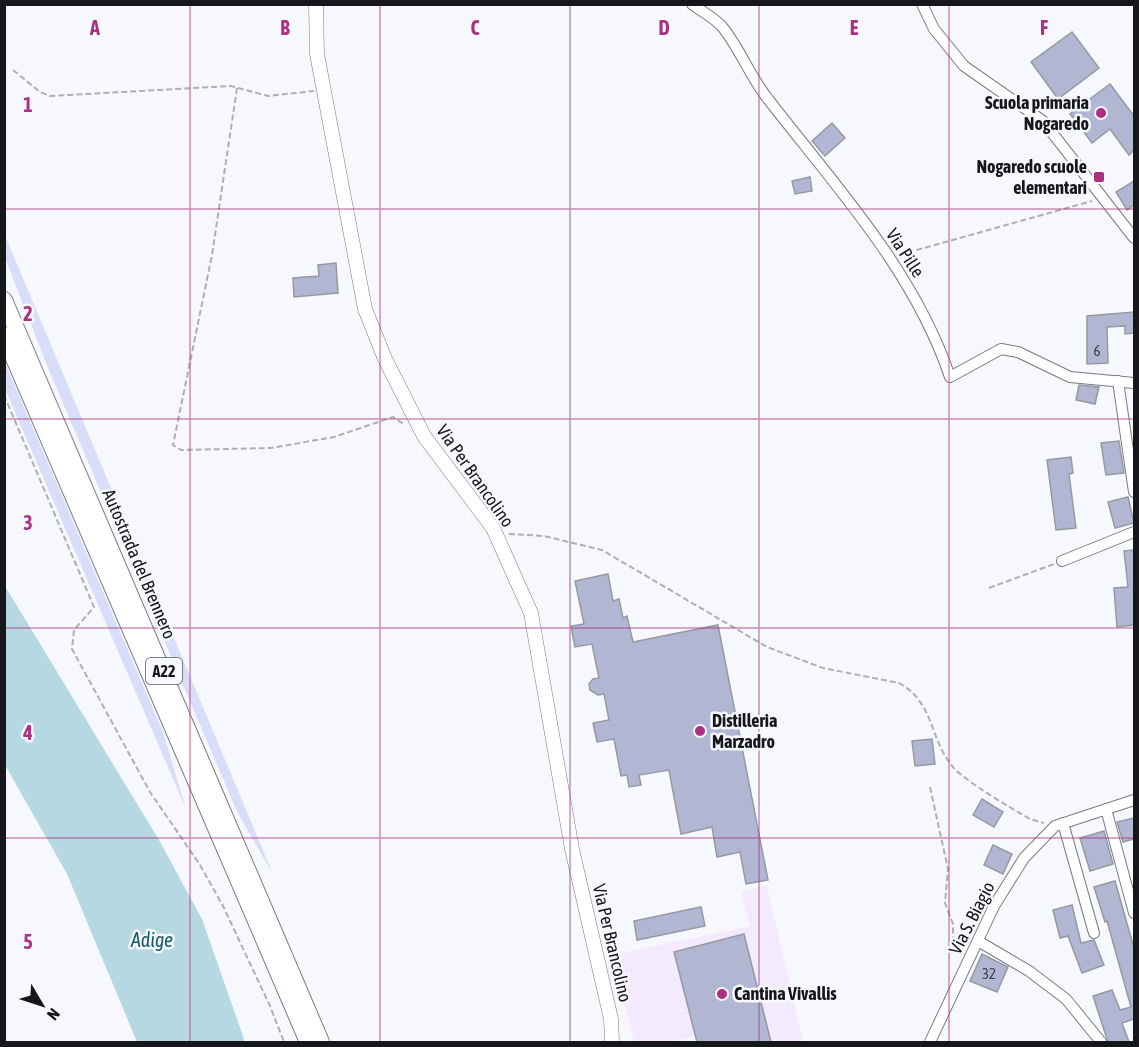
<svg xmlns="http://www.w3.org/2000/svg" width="1139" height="1047" viewBox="0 0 1139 1047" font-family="'Asap Condensed',sans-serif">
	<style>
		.industrial { fill: #f4eaff }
		.green { fill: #d9def8 }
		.water { fill: #b5d8e3 }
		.building { fill: #b1b7d3; stroke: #9799a2; stroke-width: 1.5 }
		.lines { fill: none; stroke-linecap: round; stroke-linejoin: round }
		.minor-casing { stroke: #797b84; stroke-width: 12 }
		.major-casing { stroke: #797b84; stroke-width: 15 }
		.highway-casing { stroke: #797b84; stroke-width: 18 }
		.path { stroke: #aeafb4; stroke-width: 2; stroke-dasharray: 6 3; stroke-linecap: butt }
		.minor { stroke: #fff; stroke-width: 10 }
		.major { stroke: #fff; stroke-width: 14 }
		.highway { stroke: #fff; stroke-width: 16 }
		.grid { fill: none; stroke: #ac3082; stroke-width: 1.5; stroke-opacity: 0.55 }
		.poi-dot { fill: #ac3082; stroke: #f7f8fe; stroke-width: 2 }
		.labels { text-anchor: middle; stroke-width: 5; stroke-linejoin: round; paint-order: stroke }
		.number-label { font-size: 15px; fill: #3d3f48 }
		.shield { fill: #f7f8fe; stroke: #5a5a5e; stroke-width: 1.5 }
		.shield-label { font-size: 16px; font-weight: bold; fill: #16171a }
		.poi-label { font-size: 18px; font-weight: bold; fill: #16171a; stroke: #f7f8fe; text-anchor: end }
		.street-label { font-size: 18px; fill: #16171a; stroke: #f7f8fe }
		.water-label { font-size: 20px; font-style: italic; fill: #165b6b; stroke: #f7f8fe }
		.grid-label { font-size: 20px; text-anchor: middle; font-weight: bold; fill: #ac3082; stroke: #f7f8fe; stroke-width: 5; stroke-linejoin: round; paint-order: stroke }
	</style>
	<rect width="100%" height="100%" fill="#f7f8fe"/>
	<polygon class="industrial" points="767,886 803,1042 771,1042 744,934 674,952 695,1036 671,1042 634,1042 619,978 611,955 750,926 741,891"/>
	<g class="green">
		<polygon points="4,233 273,874 238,814 48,368 5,258"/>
		<polygon points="5,363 163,732 186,809 5,389"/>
	</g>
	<polygon class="water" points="5,586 159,840 202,919 245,1042 137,1042 67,874 5,765"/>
	<g class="building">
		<polygon points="1072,32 1099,68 1058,99 1031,62"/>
		<polygon points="1110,84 1134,116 1134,150 1129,155 1110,129 1092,143 1070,114"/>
		<polygon points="832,123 845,138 825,156 812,141"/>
		<polygon points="810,177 812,191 795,194 792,181"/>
		<polygon points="1134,181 1134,205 1127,210 1116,192"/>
		<polygon points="336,263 338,293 294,297 293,278 319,276 318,265"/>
		<polygon points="1134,312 1134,333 1125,334 1125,326 1107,327 1108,363 1087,364 1087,316"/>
		<polygon points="1079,385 1099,387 1095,404 1076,400"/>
		<polygon points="1119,441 1124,473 1106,475 1101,443"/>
		<polygon points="1071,457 1073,473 1069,474 1076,528 1056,530 1047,460"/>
		<polygon points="1128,497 1134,523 1115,528 1108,502"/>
		<polygon points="1134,550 1134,625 1117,627 1114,588 1128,587 1124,551"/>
		<polygon points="608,574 613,601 619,599 623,618 627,616 633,642 718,625 768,880 746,884 740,852 717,857 712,827 681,834 669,770 639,775 641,785 629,787 627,775 621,776 614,739 597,742 593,723 609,720 604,694 598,695 590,690 589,684 593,679 599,678 592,644 575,647 571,626 584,624 575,581"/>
		<polygon points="932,739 935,764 915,766 912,741"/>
		<polygon points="982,799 1003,812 994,827 973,815"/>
		<polygon points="1134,818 1134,839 1123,842 1117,822"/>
		<polygon points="1104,831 1113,864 1090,871 1080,838"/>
		<polygon points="993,845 1012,854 1003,874 984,865"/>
		<polygon points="1115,881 1134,948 1134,1019 1122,1023 1129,1042 1108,1042 1093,996 1112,990 1120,1010 1131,1007 1107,921 1105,922 1094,887"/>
		<polygon points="1072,905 1081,943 1094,940 1104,965 1082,973 1068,936 1060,938 1053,910"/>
		<polygon points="701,907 705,926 637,940 634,921"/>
		<polygon points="744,934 771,1042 697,1042 674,952"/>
		<polygon points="982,954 1008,967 997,992 970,981"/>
	</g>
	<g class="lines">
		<defs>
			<g id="minor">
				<path d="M692 4C702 12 717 19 724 29 741 51 751 78 768 99 836 187 914 270 950 377L1001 349 1018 352 1070 377 1134 383"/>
				<polyline points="922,4 934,29 964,66 1043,121 1134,238"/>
				<polyline points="1118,381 1134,492"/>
				<polyline points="1062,561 1134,532"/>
				<polyline points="1106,809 1134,913"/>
				<polyline points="1063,823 1094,933"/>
				<polyline points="978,941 1029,971 1066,999 1101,1042"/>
				<polyline points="930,1042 994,906 1024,858 1055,826 1134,800"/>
			</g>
			<polyline id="major" points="316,4 317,54 365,309 385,359 424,436 493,528 531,613 572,849 611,1019 612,1042"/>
			<g id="highway">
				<polyline points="4,300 321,1042"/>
				<polyline points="4,335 308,1042"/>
			</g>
		</defs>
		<use href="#minor" class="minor-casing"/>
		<use href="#major" class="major-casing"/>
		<use href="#highway" class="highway-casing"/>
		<g class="path">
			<polyline points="13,70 40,92 50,96 231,86 268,96 314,91"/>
			<polyline points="237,88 212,255 173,445 181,450 271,448 334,437 393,417 405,425"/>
			<polyline points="899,255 1092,201"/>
			<polyline points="4,395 94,607 74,630 72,649 150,792 200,865 223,906 270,1006 284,1042"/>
			<path d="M509 534 544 536 602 550 767 647 823 668 899 683C935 703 929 739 953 767 966 782 1011 808 1030 819L1044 823"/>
			<polyline points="989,588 1054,564"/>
			<polyline points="930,787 948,869 945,903 953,924 953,946 962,954"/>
		</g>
		<use href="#minor" class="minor"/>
		<use href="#major" class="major"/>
		<use href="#highway" class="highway"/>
	</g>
	<path class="grid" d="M190 4V1042M380 4V1042M570 4V1042M759 4V1042M949 4V1042M4 209H1134M4 419H1134M4 628H1134M4 838H1134"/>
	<g class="poi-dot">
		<circle cx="1101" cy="113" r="6"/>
		<rect x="1093" y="171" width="12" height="12" rx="3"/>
		<circle cx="700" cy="731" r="6"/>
		<circle cx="722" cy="994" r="6"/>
	</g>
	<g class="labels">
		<g class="number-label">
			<text x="1097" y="356">6</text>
			<text x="989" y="979">32</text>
		</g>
		<rect class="shield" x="146" y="658" width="36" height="26" rx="4.5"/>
		<g class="shield-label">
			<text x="164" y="677">A22</text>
		</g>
		<g class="poi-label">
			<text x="1089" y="109">Scuola primaria<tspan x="1089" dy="21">Nogaredo</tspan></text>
			<text x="1087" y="173">Nogaredo scuole<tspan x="1087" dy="21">elementari</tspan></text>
			<text x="712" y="727" text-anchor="start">Distilleria<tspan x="712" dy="21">Marzadro</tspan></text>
			<text x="734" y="1000" text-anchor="start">Cantina Vivallis</text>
		</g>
		<g class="street-label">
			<text transform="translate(905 253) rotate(57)" y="6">Via Pille</text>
			<text transform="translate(475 476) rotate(55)" y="6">Via Per Brancolino</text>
			<text transform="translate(139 564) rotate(67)" y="6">Autostrada del Brennero</text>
			<text transform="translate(972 918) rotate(-63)" y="6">Via S. Biagio</text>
			<text transform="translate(612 943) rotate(77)" y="6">Via Per Brancolino</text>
		</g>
		<g class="water-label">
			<text x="152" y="947">Adige</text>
		</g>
	</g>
	<g class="grid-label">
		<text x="95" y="35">A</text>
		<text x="285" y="35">B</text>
		<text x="475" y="35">C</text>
		<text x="664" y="35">D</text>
		<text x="854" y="35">E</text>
		<text x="1044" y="35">F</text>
		<text x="28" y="112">1</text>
		<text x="28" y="321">2</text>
		<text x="28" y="530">3</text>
		<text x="28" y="740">4</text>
		<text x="28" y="949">5</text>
	</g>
	<rect width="1139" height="1047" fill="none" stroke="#16171a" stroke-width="12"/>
	<g transform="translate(42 1005) rotate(129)" stroke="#f7f8fe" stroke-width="4.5" paint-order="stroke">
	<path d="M0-4.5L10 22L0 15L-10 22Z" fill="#16171a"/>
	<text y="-9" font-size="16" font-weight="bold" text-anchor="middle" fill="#16171a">N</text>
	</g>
</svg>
